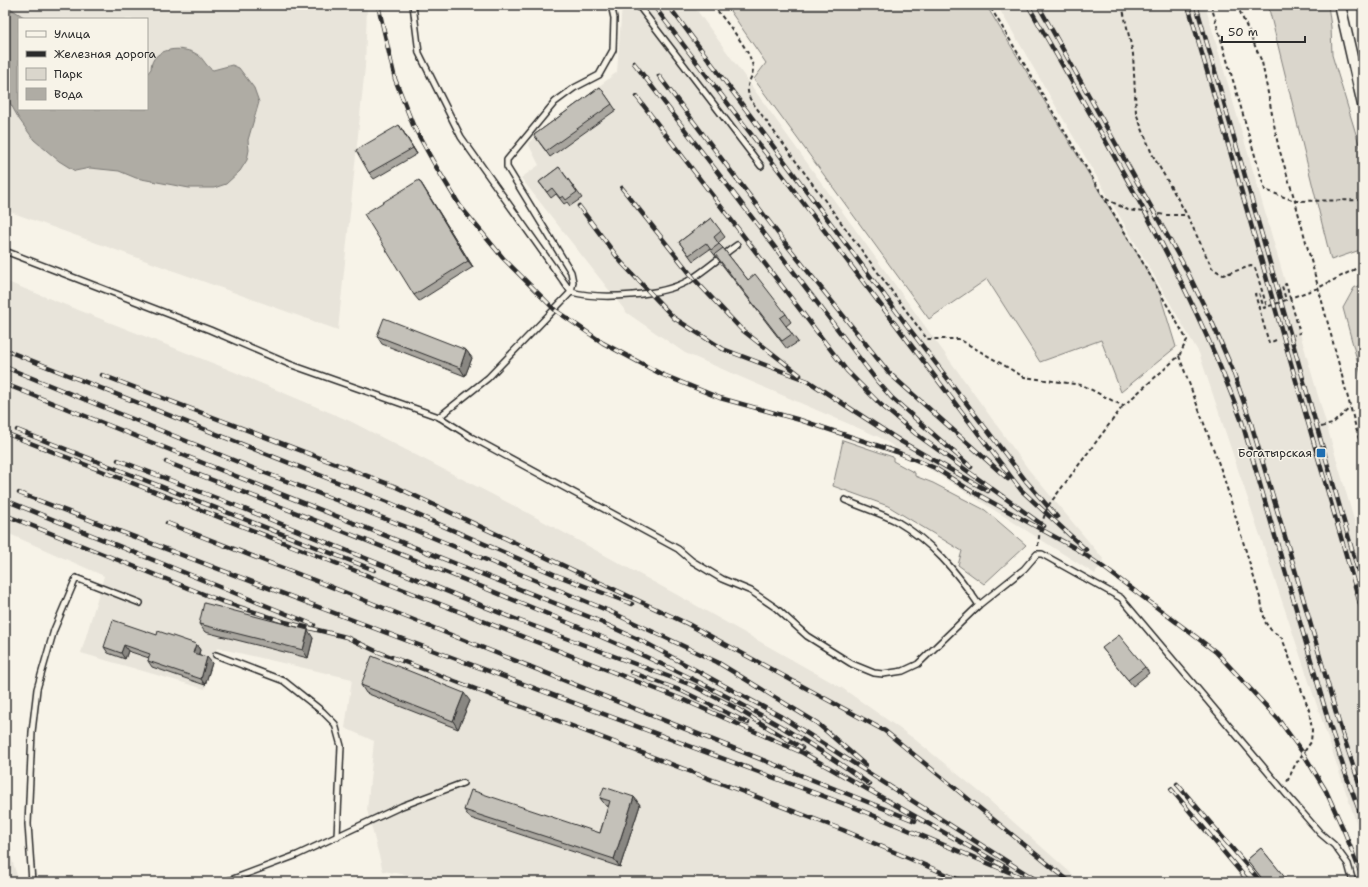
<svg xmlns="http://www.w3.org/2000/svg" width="1368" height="887" viewBox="0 0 1368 887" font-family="'Shantell Sans',sans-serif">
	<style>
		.built { fill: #e8e4da; fill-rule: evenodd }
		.green { fill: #dad6cc; stroke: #82807c }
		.water { fill: #afaca4; stroke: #7a7874 }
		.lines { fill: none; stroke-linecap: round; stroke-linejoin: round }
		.service-casing { stroke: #2b2b2b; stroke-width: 8 }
		.minor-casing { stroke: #2b2b2b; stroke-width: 13 }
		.path { stroke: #2b2b2b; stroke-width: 2; stroke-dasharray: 4 3; stroke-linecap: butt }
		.service { stroke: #f7f3e8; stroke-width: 5 }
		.minor { stroke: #f7f3e8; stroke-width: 10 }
		.rail-casing { stroke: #2b2b2b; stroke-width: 4.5 }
		.rail { stroke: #f7f3e8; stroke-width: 3; stroke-dasharray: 9; stroke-linecap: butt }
		.wall { fill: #a9a69f; stroke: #2b2b2b }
		.shaded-wall { fill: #898782; stroke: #2b2b2b }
		.building { fill: #c4c1b9; stroke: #2b2b2b }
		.poi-dot { fill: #1f6fb2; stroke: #f7f3e8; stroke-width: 1.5 }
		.labels { text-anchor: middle; stroke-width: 3; stroke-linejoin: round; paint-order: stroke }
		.poi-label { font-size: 12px; fill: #2b2b2b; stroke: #f7f3e8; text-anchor: end }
	</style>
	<rect width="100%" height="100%" fill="#f7f3e8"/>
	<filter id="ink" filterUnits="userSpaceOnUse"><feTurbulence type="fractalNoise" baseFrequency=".025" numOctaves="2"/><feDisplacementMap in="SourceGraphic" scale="8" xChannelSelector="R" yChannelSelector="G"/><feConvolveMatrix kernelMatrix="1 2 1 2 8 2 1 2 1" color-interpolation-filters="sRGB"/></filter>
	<g filter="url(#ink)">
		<g class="built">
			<path d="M5 5H367L365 67 338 330 5 210ZM19 19H147V109H19Z"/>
			<polygon points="622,5 693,5 1029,470 1104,560 1095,574 879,437 685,353 627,313 521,178 539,165 528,143 617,72"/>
			<polygon points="997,5 1205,5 1363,551 1363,843 1199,353"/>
			<polygon points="5,281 225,368 350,421 528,513 690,602 842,688 913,738 981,793 1081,882 449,882 383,871 367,810 374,741 345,728 352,679 217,648 205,689 81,653 104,576 5,532"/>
			<polygon points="5,838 19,882 5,882"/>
		</g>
		<g class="green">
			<polygon points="726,5 986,5 1158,288 1176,347 1121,392 1101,340 1040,362 987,279 929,319 754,79 766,63"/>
			<polygon points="1268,5 1328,5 1331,27 1332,55 1363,157 1363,249 1331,260"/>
			<polygon points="1363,283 1363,382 1343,308 1354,288"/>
			<polygon points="843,440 893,457 893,461 915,473 915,476 933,483 985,510 1026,545 984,584 958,565 962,551 888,506 833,486"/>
		</g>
		<path class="water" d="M5 5 27 19H19V109H147V74L151 69C151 47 184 45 198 55 204 59 206 67 213 70L232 65 239 68 254 88 259 102 248 140 249 150 247 160 240 171 226 184 214 188H189L136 178 119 171 90 168 75 171 59 161 34 140 19 119 5 94Z"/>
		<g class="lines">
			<defs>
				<g id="service">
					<path d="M413 5 419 53 461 137 571 292C601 300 661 296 688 281 705 271 721 256 737 245"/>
					<polyline points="638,5 761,166"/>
					<polyline points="5,251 210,330 289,364 439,417 471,437 678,549 692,561 722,579 751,591 776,608 807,636 852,664 874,673 883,674 903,671 918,664 979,605 1024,569 1037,554 1042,554 1121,598 1287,795 1320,833 1334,845 1348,864 1353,882"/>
					<polyline points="439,417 488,378 571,292 573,282 571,272 507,167 507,160 555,102 574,88 599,75 613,50 614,18 611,5"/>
					<path d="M845 500C861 507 880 513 896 521 932 542 956 571 979 605"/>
					<polyline points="216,655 284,681 323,712 335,724 341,746 337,837"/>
					<polyline points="32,882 28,824 32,732 37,689 54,630 76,578 140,603"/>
					<polyline points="225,882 297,855 402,806 463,783"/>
				</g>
				<polyline id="minor" points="1340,5 1363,105"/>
			</defs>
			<use href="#service" class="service-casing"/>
			<use href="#minor" class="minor-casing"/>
			<g class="path">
				<path d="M713 5C724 20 753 52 753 69 752 82 744 82 750 99L927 339H959L1024 377 1082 385 1123 406 1179 356 1187 340 1139 256 989 5"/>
				<polyline points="1122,5 1133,54 1136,113 1152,154 1187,215 1212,268 1223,275 1251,266 1255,268 1267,307"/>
				<polyline points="1211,5 1265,190 1295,201 1363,200"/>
				<polyline points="1237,5 1262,62 1278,145 1295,201 1363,454"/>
				<polyline points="1106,199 1128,210 1166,215 1187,215"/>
				<polyline points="1290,298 1300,333 1294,335"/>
				<polyline points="1276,340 1269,343 1255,294 1259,293 1264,308 1286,300 1282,286 1286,284 1290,298 1318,288 1363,265"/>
				<polyline points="1179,356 1223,475 1261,601 1265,622 1271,630 1282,638 1309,710 1312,730 1311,742 1295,765 1287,782"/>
				<polyline points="1321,427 1332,424 1350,408"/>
				<polyline points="1038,546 1040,528 1048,506 1123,406"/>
			</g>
			<use href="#service" class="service"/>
			<use href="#minor" class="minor"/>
			<defs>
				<g id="rail">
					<polyline points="378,5 395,79 413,125 435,165 460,206 503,258 555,310 603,343 661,374 720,398 800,420 897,452 935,468 968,489 1075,548 1103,567 1216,652 1278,719 1303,753 1326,791 1345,833 1363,879"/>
					<polyline points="668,5 908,327 1026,481 1057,517"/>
					<path d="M1028 5C1105 141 1188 275 1242 422L1330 726 1346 775 1363 821"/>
					<polyline points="1038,5 1186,269 1212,322 1233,371 1250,420 1295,570 1339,723 1363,795"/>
					<polyline points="1188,5 1363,614"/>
					<polyline points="1196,5 1363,588"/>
					<polyline points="654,6 1021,490 1086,550"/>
					<polyline points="634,63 877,381 892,398 971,467"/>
					<polyline points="659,76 786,244 889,373 1008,479"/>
					<polyline points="637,97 847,371 880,404 916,434 1044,526"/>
					<polyline points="622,188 696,281 741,329 800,375"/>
					<polyline points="579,206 621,262 674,318 723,349 808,381 902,442 988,491"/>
					<polyline points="5,350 390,503 556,575 632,604"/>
					<polyline points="5,367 260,471 417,531 609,611 717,662 817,723 865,765"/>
					<polyline points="102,375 394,486 688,624 885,731 1070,882"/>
					<polyline points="5,384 592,618 644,642 780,716 1039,882"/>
					<polyline points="17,430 374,570"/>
					<polyline points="5,433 684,700 803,753 1007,868"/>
					<polyline points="118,460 242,508 520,621 694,686 734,707 802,748"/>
					<path d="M166 462C284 508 403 554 521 603 643 653 762 706 869 784"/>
					<polyline points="19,493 400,638 858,809 1028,880"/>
					<polyline points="5,500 314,625"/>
					<polyline points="5,515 221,601 285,622 346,637 376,651 843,830 964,882"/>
					<polyline points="167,523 324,584 915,821"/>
					<polyline points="631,672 682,691 748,723"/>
					<polyline points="1177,784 1261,882"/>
					<polyline points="1171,789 1249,882"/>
				</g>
			</defs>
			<use href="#rail" class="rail-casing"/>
			<use href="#rail" class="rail"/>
		</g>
		<g class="wall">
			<polygon points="600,87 616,110 550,157 534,135"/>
			<polygon points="399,125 417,154 374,179 369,173"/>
			<polygon points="559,167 582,198 570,206 567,202 564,204 556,194 551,198 539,182"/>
			<polygon points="419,180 473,267 419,301 414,295"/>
			<polygon points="711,218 725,237 718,243 723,248 748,280 786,314 791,322 786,326 798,342 787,349 710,249 693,261 679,242"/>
			<polygon points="377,336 466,350 472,358 465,376 382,344"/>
			<polygon points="199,624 313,638 308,658 205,632"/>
			<polygon points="157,635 196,644 200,650 199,654 212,663 205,685 152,667 148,661 149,658 128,651 125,659 108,653 104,647"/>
			<polygon points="1102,648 1145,667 1149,673 1133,686"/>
			<polygon points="361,685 470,701 458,729 366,693"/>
			<polygon points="634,797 640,805 620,867 470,818 464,810 600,833 608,806 606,806 600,798"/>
			<polygon points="1261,848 1288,882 1265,882 1247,860"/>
		</g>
		<g class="shaded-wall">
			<polygon points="399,125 403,131 417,154 413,148"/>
			<polygon points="419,180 423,186 473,267 468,261"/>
			<polygon points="466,350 472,358 465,376 460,368"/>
			<polygon points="308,630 313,638 308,658 303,650"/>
			<polygon points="196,644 200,650 197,659 193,653"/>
			<polygon points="124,645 128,651 125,659 121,653"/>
			<polygon points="207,657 212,663 205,685 201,679"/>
			<polygon points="464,693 470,701 458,729 453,721"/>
			<polygon points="634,797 640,805 620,867 614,859"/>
		</g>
		<g class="building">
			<polygon points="600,87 612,104 546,151 534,135"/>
			<polygon points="399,125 413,148 369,173 356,150"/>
			<polygon points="559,167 577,192 566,200 563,196 560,198 552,188 547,192 539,182"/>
			<polygon points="419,180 468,261 414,295 364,214"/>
			<polygon points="711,218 721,231 714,237 719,244 711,250 706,243 689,255 679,242"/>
			<polygon points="723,248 748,280 755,274 786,314 780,318 792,334 782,341 715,254"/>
			<polygon points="384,318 466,350 460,368 377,336"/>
			<polygon points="204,603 308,630 303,650 199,624"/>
			<polygon points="113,620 157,635 158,631 196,644 193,653 207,657 201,679 148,661 150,654 124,645 121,653 104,647"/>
			<polygon points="1119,635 1145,667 1128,680 1102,648"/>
			<polygon points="372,656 464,693 453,721 361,685"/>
			<polygon points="604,787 634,797 614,859 464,810 471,790 600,833 610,801 600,798"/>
			<polygon points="1261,848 1287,880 1285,882 1265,882 1247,860"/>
		</g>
	</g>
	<rect class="poi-dot" x="1316" y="448" width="10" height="10" rx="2"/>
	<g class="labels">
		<g class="poi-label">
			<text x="1312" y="457">Богатырская</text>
		</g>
	</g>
	<rect width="1368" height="887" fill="none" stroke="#f7f3e8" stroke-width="20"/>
	<rect x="10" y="10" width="1348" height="867" fill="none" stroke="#2b2b2b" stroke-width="1.5" filter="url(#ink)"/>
	<rect x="18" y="18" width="130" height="92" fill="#f7f3e8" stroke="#a5a39c"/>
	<rect x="26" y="31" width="20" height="6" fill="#f7f3e8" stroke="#a5a39c"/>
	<text x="54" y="38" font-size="12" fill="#2b2b2b">Улица</text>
	<rect x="26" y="51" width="20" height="6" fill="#2b2b2b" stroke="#a5a39c"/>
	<text x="54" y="58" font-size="12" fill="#2b2b2b">Железная дорога</text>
	<rect x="26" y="68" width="20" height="12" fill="#dad6cc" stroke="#a5a39c"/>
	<text x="54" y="78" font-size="12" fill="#2b2b2b">Парк</text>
	<rect x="26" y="88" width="20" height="12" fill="#afaca4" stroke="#a5a39c"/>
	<text x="54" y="98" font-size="12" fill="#2b2b2b">Вода</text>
	<path d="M1222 36v6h83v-6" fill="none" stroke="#2b2b2b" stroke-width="2"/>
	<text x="1228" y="36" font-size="12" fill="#2b2b2b" stroke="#f7f3e8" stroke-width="3" paint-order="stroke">50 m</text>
</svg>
